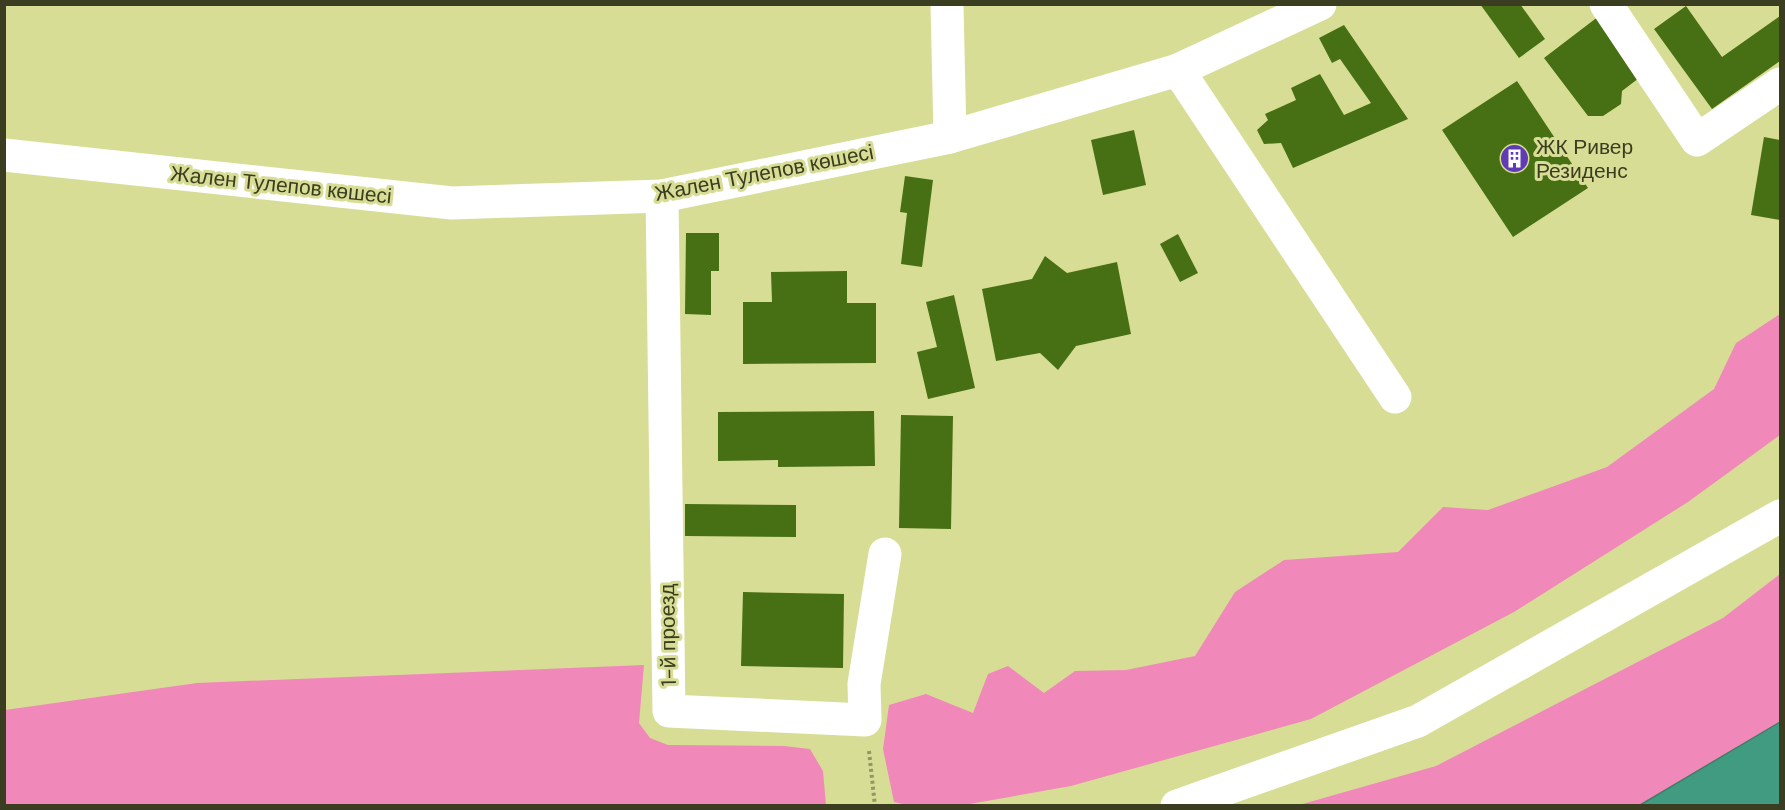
<svg xmlns="http://www.w3.org/2000/svg" width="1785" height="810" viewBox="0 0 1785 810" font-family="'DM Sans',sans-serif">
	<style>
		.green { fill: #f089b9 }
		.water { fill: #419b81; stroke: #3f7f64; stroke-width: 1.5 }
		.building { fill: #467013 }
		.lines { fill: none; stroke-linecap: round; stroke-linejoin: round }
		.path { stroke: #949763; stroke-width: 4; stroke-dasharray: 3 3; stroke-linecap: butt }
		.minor { stroke: #fff; stroke-width: 33 }
		.labels { text-anchor: middle; stroke-width: 6; stroke-linejoin: round; paint-order: stroke }
		.poi-label { font-size: 21px; fill: #3b3d20; stroke: #d8dd96; text-anchor: start }
		.street-label { font-size: 21px; fill: #3b3d20; stroke: #d8dd96 }
	</style>
	<rect width="100%" height="100%" fill="#d8dd96"/>
	<g class="green">
		<polygon points="1780,314 1780,435 1688,502 1514,612 1311,719 1071,786 964,805 911,806 894,802 883,749 889,705 926,694 973,713 988,674 1008,666 1044,693 1075,671 1126,670 1195,656 1235,592 1284,560 1398,552 1443,507 1488,510 1607,467 1714,389 1736,343"/>
		<polygon points="1780,574 1780,722 1640,805 1299,805 1436,766 1723,618"/>
		<polygon points="644,665 639,723 650,738 668,745 784,746 810,749 823,771 826,805 5,805 5,710 197,683"/>
	</g>
	<polygon class="water" points="1780,722 1780,805 1640,805"/>
	<g class="building">
		<polygon points="1480,4 1520,4 1545,39 1519,58"/>
		<polygon points="1686,6 1722,57 1780,16 1780,61 1712,109 1654,29"/>
		<polygon points="1599,16 1643,75 1622,91 1621,104 1603,116 1588,116 1544,58"/>
		<polygon points="1344,25 1408,119 1293,168 1281,143 1264,144 1257,130 1268,120 1265,114 1296,100 1291,88 1320,74 1344,115 1371,103 1340,59 1332,63 1319,38"/>
		<polygon points="1517,81 1588,188 1513,237 1442,130"/>
		<polygon points="1134,130 1146,185 1103,195 1091,140"/>
		<polygon points="1764,137 1780,140 1780,220 1751,215"/>
		<polygon points="905,176 933,180 922,267 901,264 907,213 900,212"/>
		<polygon points="686,233 719,233 719,271 711,271 711,315 685,314"/>
		<polygon points="1178,234 1198,273 1180,282 1160,244"/>
		<polygon points="1045,256 1067,273 1117,262 1131,334 1076,346 1058,370 1040,353 996,361 982,289 1032,279"/>
		<polygon points="847,271 847,303 876,303 876,363 743,364 743,302 772,302 771,272"/>
		<polygon points="954,295 975,388 928,399 917,352 937,347 926,302"/>
		<polygon points="874,411 875,466 778,467 778,460 718,461 718,412"/>
		<polygon points="901,415 953,416 951,529 899,528"/>
		<polygon points="685,504 796,505 796,537 685,536"/>
		<polygon points="743,592 844,594 843,668 741,666"/>
	</g>
	<g class="lines">
		<polyline class="path" points="869,751 875,806"/>
		<g class="minor">
			<polyline points="947,4 950,137"/>
			<polyline points="1606,4 1697,140 1780,84"/>
			<polyline points="1178,70 1395,397"/>
			<polyline points="4,155 452,203 662,196 950,137 1178,70 1320,4"/>
			<polyline points="662,196 669,711 865,720 864,684 885,554"/>
			<polyline points="1177,806 1418,721 1780,516"/>
		</g>
	</g>
	<defs>
		<symbol id="building-disc" viewBox="-11 -11 22 22"><circle r="9.5" fill="#5f3cb4" stroke="#d8dd96"/><path d="M-4-6H4V6H1V3H-1V6H-4ZM-2.5-4.3h1.7v1.8h-1.7ZM.8-4.3h1.7v1.8H.8ZM-2.5-1h1.7V.8h-1.7ZM.8-1h1.7V.8H.8Z" fill="#fff"/></symbol>
	</defs>
	<g fill-rule="evenodd">
		<use href="#building-disc" x="1498" y="142" width="33" height="33"/>
	</g>
	<g class="labels">
		<g class="poi-label">
			<text x="1536" y="154">ЖК Ривер<tspan x="1536" dy="24">Резиденс</tspan></text>
		</g>
		<g class="street-label">
			<text transform="translate(764 173) rotate(-11)" y="7">Жален Тулепов көшесі</text>
			<text transform="translate(281 185) rotate(6)" y="7">Жален Тулепов көшесі</text>
			<text transform="translate(668 635) rotate(-91)" y="7">1-й проезд</text>
		</g>
	</g>
	<rect width="1785" height="810" fill="none" stroke="#3b3d20" stroke-width="12"/>
</svg>
